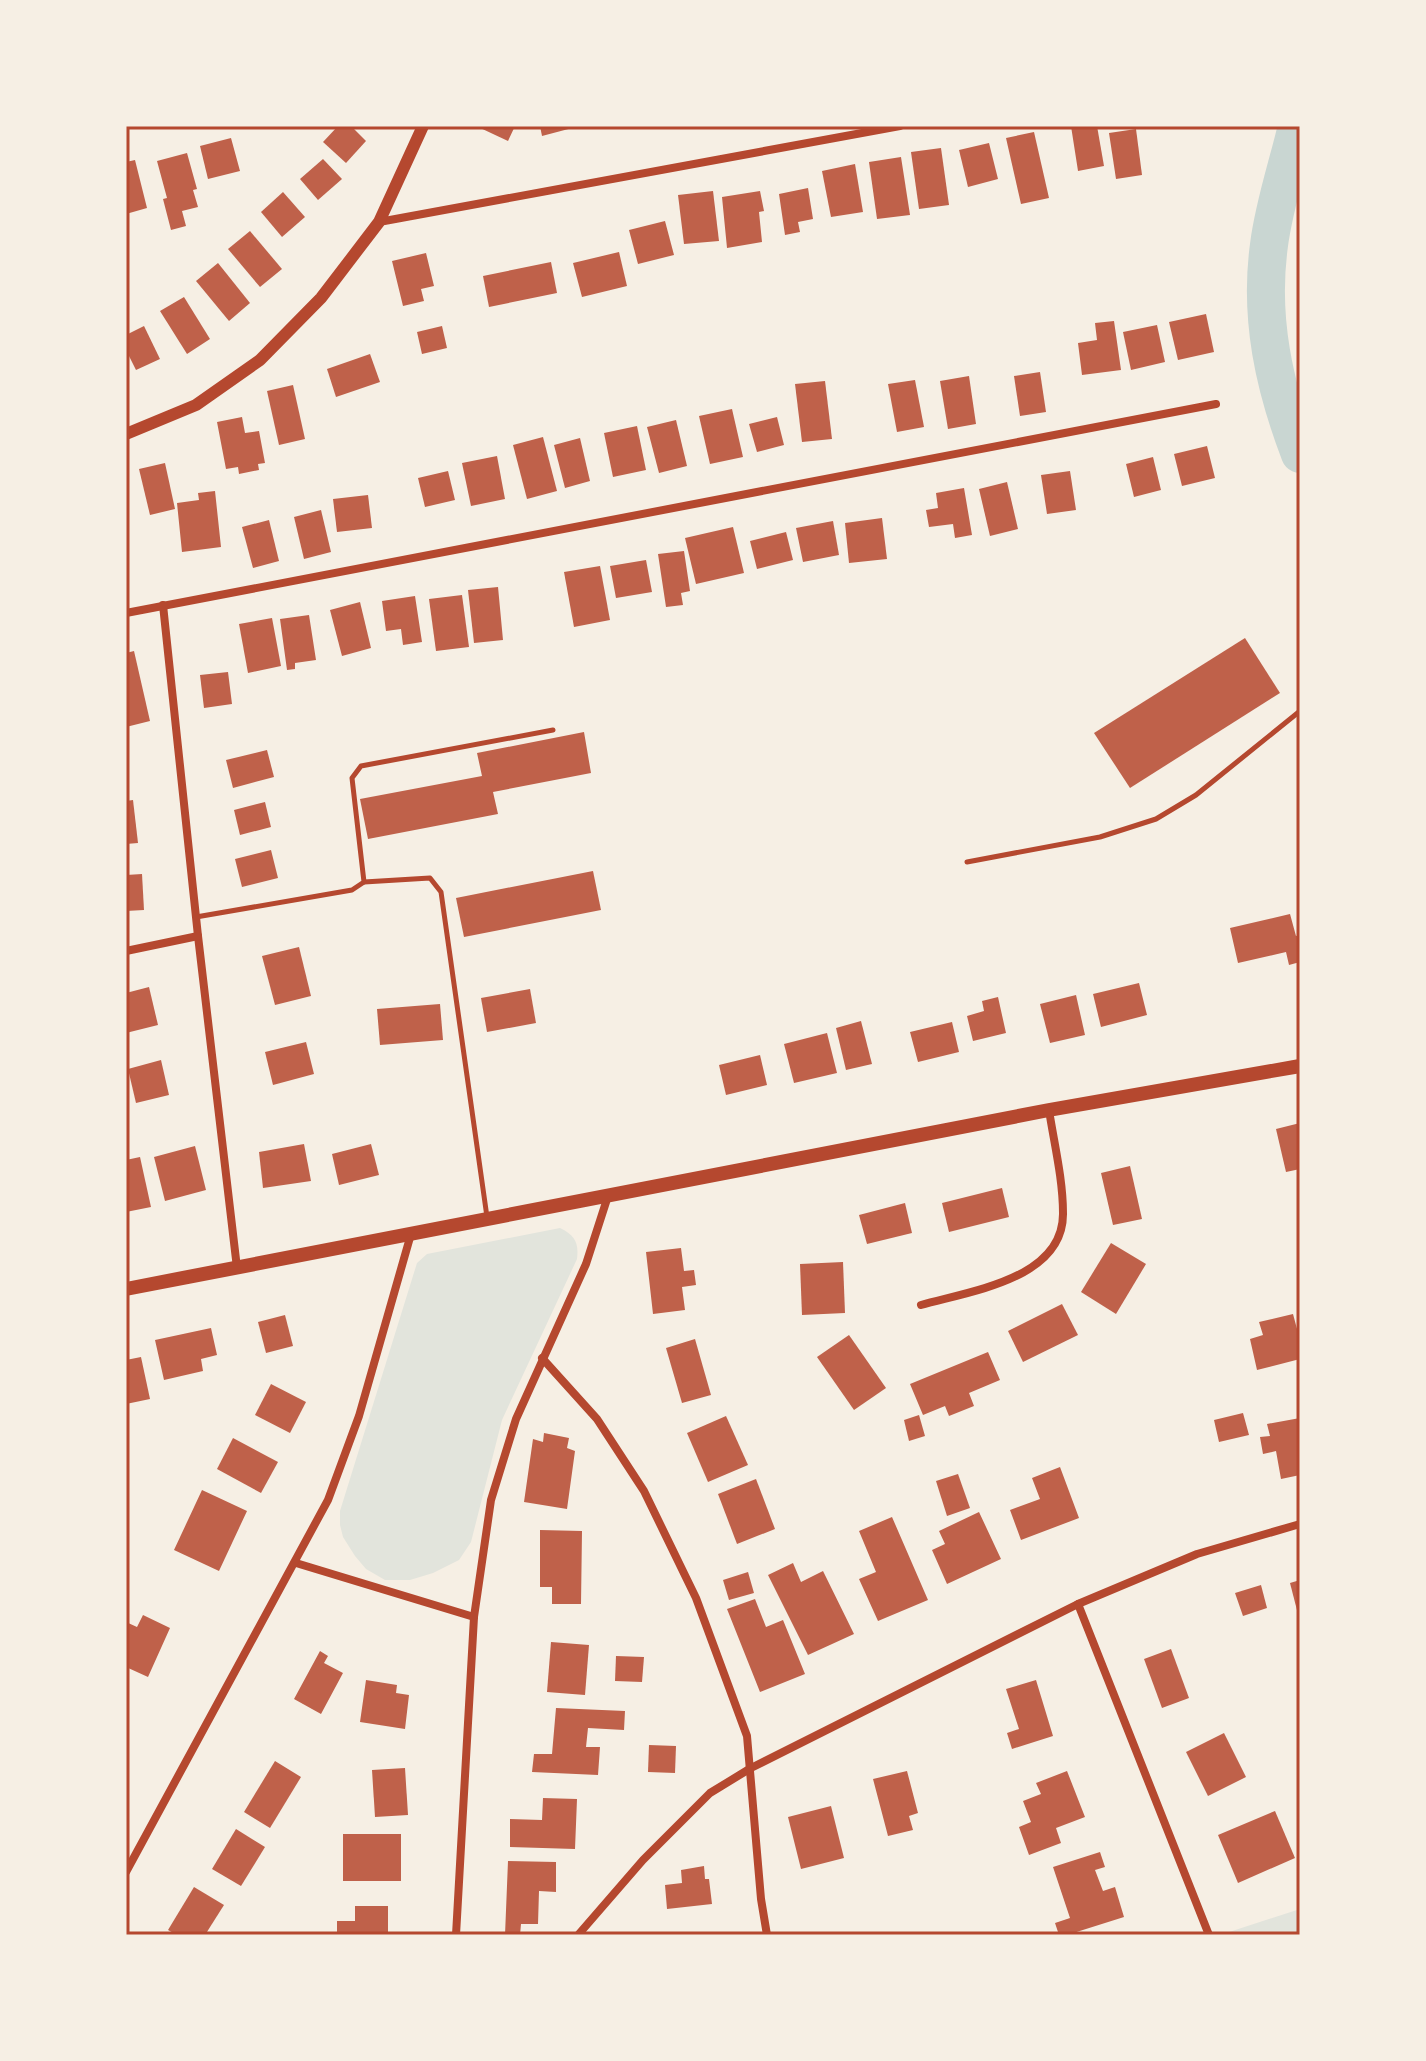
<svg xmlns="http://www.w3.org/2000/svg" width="1426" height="2061" viewBox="0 0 1426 2061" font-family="'Sofia Sans Condensed',sans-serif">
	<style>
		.green { fill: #e2e4dc }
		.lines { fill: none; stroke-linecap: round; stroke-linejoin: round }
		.river { stroke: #c9d6d2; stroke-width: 38 }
		.building { fill: #bf614a }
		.service { stroke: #b5482f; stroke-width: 5 }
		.minor { stroke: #b5482f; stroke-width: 8 }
		.tertiary { stroke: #b5482f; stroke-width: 12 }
		.secondary { stroke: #b5482f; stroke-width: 14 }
		.neatline { fill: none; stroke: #b5482f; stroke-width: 3 }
	</style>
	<rect width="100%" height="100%" fill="#f6efe4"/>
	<g class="green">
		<path d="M560 1228C575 1235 579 1243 577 1259L502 1420 471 1542 459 1560 433 1573 410 1580H385L366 1569 355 1556 343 1537 340 1525V1511L417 1263 427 1254Z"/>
		<polygon points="1300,1909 1300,1935 1220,1935"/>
	</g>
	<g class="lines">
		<path class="river" d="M1297 126C1288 165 1274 205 1269 245 1259 318 1274 386 1300 454"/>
	</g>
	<g class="building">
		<polygon points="338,126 351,126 366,141 346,163 323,142"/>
		<polygon points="476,126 515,126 508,141"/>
		<polygon points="540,126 576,126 576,127 542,136"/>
		<polygon points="1071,126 1097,126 1104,166 1078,171"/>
		<polygon points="1136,129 1142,175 1116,179 1109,133"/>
		<polygon points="1034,132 1049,198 1021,204 1006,138"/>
		<polygon points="231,138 240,171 208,179 200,146"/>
		<polygon points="989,143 998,179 968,187 959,150"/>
		<polygon points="941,148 949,205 919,209 911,152"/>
		<polygon points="187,153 197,189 193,190 198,207 182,211 186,226 171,230 163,199 167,198 157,161"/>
		<polygon points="901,157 910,215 877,219 869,162"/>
		<polygon points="323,159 342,179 318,200 300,179"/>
		<polygon points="135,160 147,208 126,214 126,162"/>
		<polygon points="855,164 863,212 831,217 822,171"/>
		<polygon points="808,188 813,219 798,222 800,232 785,235 779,194"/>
		<polygon points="713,191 719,241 684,244 678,195"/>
		<polygon points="760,191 764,211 759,212 762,242 727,248 722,197"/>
		<polygon points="283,192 305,217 282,237 261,212"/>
		<polygon points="665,221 674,255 638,264 629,230"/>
		<polygon points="250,231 282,269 260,287 228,249"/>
		<polygon points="619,252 627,286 582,297 573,263"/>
		<polygon points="426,253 434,286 421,289 424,301 403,306 392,261"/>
		<polygon points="551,262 557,293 489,307 483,276"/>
		<polygon points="218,263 250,303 229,321 196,281"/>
		<polygon points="184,297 210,339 187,354 160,311"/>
		<polygon points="1206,314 1214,352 1178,360 1169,322"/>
		<polygon points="1114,321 1121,370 1082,375 1078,343 1097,340 1095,323"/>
		<polygon points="1157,325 1165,362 1131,370 1123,332"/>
		<polygon points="144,326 160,359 136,370 126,350 126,335"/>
		<polygon points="442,326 447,348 422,354 417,332"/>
		<polygon points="370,354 380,382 336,397 327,369"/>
		<polygon points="1040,372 1046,412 1020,416 1014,376"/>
		<polygon points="969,376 976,424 948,429 940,381"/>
		<polygon points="915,380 924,427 897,432 888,384"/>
		<polygon points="825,381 832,439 802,442 795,384"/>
		<polygon points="293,385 305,439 279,445 267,391"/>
		<polygon points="732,409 743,457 710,464 699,416"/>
		<polygon points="242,417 245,433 259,431 265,463 258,464 259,470 239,474 238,467 226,469 217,422"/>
		<polygon points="777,417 784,445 757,452 749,424"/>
		<polygon points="676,420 687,466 659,473 647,427"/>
		<polygon points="637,426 646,470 613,477 604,433"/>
		<polygon points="543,437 557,491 527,499 513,445"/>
		<polygon points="580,438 590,481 565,488 554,445"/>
		<polygon points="1207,446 1215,478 1182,486 1174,454"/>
		<polygon points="497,456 505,499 471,506 462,463"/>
		<polygon points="1153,457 1161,490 1134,497 1126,464"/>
		<polygon points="165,463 175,509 150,515 139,469"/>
		<polygon points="448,471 455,500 425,507 418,478"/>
		<polygon points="1070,471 1076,510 1047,514 1041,475"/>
		<polygon points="1007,482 1018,529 990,536 979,489"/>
		<polygon points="964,488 972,535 955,538 953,524 929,527 926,510 938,508 936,493"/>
		<polygon points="215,491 221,547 182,552 177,503 199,500 198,493"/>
		<polygon points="368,495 372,528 337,532 333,499"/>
		<polygon points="321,510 331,552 304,559 294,517"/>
		<polygon points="882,518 887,559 849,563 845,523"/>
		<polygon points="269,520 279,561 253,568 242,527"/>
		<polygon points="833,521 839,555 803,562 796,528"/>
		<polygon points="733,527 744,573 696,584 685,538"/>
		<polygon points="786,532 793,560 757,569 750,541"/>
		<polygon points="684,551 690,591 681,593 683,605 666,607 658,554"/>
		<polygon points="646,560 652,592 616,598 610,566"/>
		<polygon points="600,566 610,620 574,627 564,572"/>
		<polygon points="498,587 503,640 474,643 468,590"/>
		<polygon points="462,595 469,647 436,651 429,599"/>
		<polygon points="415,596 422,642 403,645 401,629 386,631 382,601"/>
		<polygon points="360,602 371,648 342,656 330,610"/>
		<polygon points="309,615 316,660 295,663 295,669 287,670 280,619"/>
		<polygon points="272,618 281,666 248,673 239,624"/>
		<polygon points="1245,638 1280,693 1130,788 1094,733"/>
		<polygon points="134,651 150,721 126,727 126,653"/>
		<polygon points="228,672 232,704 204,708 200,675"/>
		<polygon points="584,732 591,773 493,792 498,814 368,839 360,799 482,776 477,753"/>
		<polygon points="267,750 274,777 233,788 226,760"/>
		<polygon points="133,800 138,843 126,844 126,801"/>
		<polygon points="265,802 271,827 240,835 234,810"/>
		<polygon points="271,850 278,878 242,887 235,859"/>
		<polygon points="593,871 601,910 464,937 456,898"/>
		<polygon points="142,874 144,910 126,911 126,875"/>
		<polygon points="1290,914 1296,936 1300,935 1300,962 1289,965 1286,952 1238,963 1230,928"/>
		<polygon points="299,947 311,996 275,1005 262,956"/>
		<polygon points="1139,983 1147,1015 1101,1027 1093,994"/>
		<polygon points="149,987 158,1025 126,1033 126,993"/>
		<polygon points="530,989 536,1023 487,1032 481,998"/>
		<polygon points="1076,995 1085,1035 1050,1043 1040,1004"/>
		<polygon points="998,997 1006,1033 973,1041 967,1016 984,1011 982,1001"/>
		<polygon points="440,1004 443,1040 380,1045 377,1009"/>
		<polygon points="861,1021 872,1064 846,1070 836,1028"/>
		<polygon points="952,1022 959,1052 918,1062 910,1032"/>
		<polygon points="827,1033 837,1073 794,1083 784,1044"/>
		<polygon points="306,1042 314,1074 273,1085 265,1052"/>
		<polygon points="760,1055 767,1085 726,1095 719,1065"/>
		<polygon points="161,1060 169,1095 136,1103 128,1069"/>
		<polygon points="1300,1123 1300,1169 1286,1172 1276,1129"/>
		<polygon points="304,1144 311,1181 263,1188 259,1152"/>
		<polygon points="371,1144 379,1175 339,1185 332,1154"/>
		<polygon points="195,1146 206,1190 165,1201 154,1157"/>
		<polygon points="140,1157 151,1207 126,1212 126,1160"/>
		<polygon points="1130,1166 1142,1219 1113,1225 1101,1173"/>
		<polygon points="1002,1188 1009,1217 949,1232 942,1203"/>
		<polygon points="905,1203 912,1233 867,1244 859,1215"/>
		<polygon points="1111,1243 1146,1264 1116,1314 1081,1292"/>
		<polygon points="681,1248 684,1271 694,1270 696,1285 682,1287 685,1310 653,1314 646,1252"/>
		<polygon points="843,1262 845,1313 802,1315 800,1264"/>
		<polygon points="1062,1304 1078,1335 1023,1362 1008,1331"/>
		<polygon points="1293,1314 1300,1340 1300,1359 1257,1370 1250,1339 1263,1335 1259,1322"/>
		<polygon points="285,1315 293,1346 266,1353 258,1322"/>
		<polygon points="211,1328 217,1355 201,1359 203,1371 164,1380 155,1340"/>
		<polygon points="849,1335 886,1388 854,1410 817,1357"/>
		<polygon points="695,1339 711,1395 682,1403 666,1348"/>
		<polygon points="988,1352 1000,1380 969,1393 974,1406 949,1416 945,1406 923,1415 910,1384"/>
		<polygon points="141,1357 150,1399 126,1404 126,1360"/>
		<polygon points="271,1384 306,1402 290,1433 255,1415"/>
		<polygon points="1243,1413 1249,1435 1219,1442 1214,1420"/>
		<polygon points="919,1415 925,1436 909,1441 904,1420"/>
		<polygon points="726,1416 748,1465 708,1482 687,1433"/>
		<polygon points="1300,1418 1300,1475 1281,1479 1276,1451 1263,1454 1260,1437 1270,1436 1267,1424"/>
		<polygon points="544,1433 569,1438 567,1448 575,1451 567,1509 524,1502 533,1439 543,1442"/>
		<polygon points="233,1438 278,1462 261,1493 217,1469"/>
		<polygon points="1060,1467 1079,1518 1021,1540 1010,1510 1040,1499 1032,1478"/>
		<polygon points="958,1474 970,1508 947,1516 936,1481"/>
		<polygon points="756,1479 775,1529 737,1544 718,1494"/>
		<polygon points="202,1490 247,1511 219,1571 174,1550"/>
		<polygon points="979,1512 1001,1559 947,1584 932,1550 945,1544 939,1531"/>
		<polygon points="892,1517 928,1600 878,1621 859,1579 876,1572 859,1531"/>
		<polygon points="540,1530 582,1531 581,1604 552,1604 552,1587 540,1587"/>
		<polygon points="793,1563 801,1582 823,1571 854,1634 808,1655 768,1575"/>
		<polygon points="748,1572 754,1593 729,1600 723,1580"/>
		<polygon points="1300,1580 1300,1618 1299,1618 1290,1583"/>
		<polygon points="1261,1585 1267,1608 1243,1616 1235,1593"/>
		<polygon points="755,1599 766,1627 783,1620 805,1674 760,1692 727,1609"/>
		<polygon points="143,1615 170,1628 148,1677 126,1667 126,1622 137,1627"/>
		<polygon points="551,1642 589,1645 585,1695 547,1692"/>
		<polygon points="1171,1649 1189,1698 1162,1708 1144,1659"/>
		<polygon points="320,1651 328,1656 324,1663 343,1673 321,1714 294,1699"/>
		<polygon points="616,1656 644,1657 642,1682 615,1681"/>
		<polygon points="366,1680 397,1685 396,1693 409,1695 405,1729 360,1722"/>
		<polygon points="1036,1680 1053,1736 1012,1749 1007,1733 1019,1729 1006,1689"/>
		<polygon points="556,1708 625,1711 624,1730 588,1728 586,1747 600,1747 598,1775 532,1772 534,1754 552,1754"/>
		<polygon points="1224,1733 1246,1777 1208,1796 1186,1752"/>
		<polygon points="649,1745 676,1746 675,1773 648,1772"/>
		<polygon points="275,1761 301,1777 270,1828 244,1812"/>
		<polygon points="405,1768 408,1815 375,1817 372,1770"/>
		<polygon points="907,1771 918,1813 909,1816 913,1830 888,1836 873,1779"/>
		<polygon points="1067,1771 1085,1817 1056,1828 1061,1843 1029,1855 1019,1827 1031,1822 1023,1801 1041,1794 1036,1783"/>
		<polygon points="543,1798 577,1799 575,1849 510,1847 510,1819 542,1820"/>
		<polygon points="831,1806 844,1858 801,1869 788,1817"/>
		<polygon points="1275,1811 1295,1858 1238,1883 1218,1835"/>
		<polygon points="236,1829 265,1847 241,1886 212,1869"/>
		<rect x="343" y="1834" width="58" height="47"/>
		<polygon points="1100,1852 1105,1867 1095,1870 1103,1891 1115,1887 1124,1917 1067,1935 1059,1935 1055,1923 1070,1918 1053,1867"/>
		<polygon points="508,1861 556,1862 556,1892 539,1891 538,1924 521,1924 520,1935 505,1935"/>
		<polygon points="704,1866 705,1879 709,1879 712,1904 667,1909 665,1885 682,1883 681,1870"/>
		<polygon points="194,1887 224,1905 205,1935 177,1935 168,1930"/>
		<polygon points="355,1906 388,1906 388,1935 337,1935 337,1921 355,1921"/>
	</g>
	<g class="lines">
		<g class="service">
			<polyline points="967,862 1100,837 1156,819 1196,795 1300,711"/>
			<polyline points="364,882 430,878 441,892 487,1217"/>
			<polyline points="196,917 352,890 364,882 352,778 361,766 553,730"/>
		</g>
		<g class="minor">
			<polyline points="379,222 900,126"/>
			<polyline points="163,605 198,936 237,1268"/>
			<polyline points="126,613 1216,404"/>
			<polyline points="126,951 198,936"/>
			<path d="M921 1305C970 1291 1064 1279 1063 1213 1063 1179 1054 1143 1049 1110"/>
			<polyline points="542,1358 597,1419 644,1491 696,1598 747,1736 761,1899 767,1935"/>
			<polyline points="296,1563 474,1617"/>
			<polyline points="1078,1604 1209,1935"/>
			<polyline points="126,1872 328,1500 359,1416 411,1234"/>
			<polyline points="456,1935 474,1617 491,1500 516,1419 586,1264 608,1196"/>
			<polyline points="578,1935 643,1860 710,1793 751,1768 1078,1604 1197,1554 1300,1524"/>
		</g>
		<polyline class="tertiary" points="126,434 196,405 260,360 321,298 379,222 423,126"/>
		<polyline class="secondary" points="126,1289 1049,1110 1300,1066"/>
	</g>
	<rect width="1426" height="2061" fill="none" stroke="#f6efe4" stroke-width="256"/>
	<rect x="128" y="128" width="1170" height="1805" class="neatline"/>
</svg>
